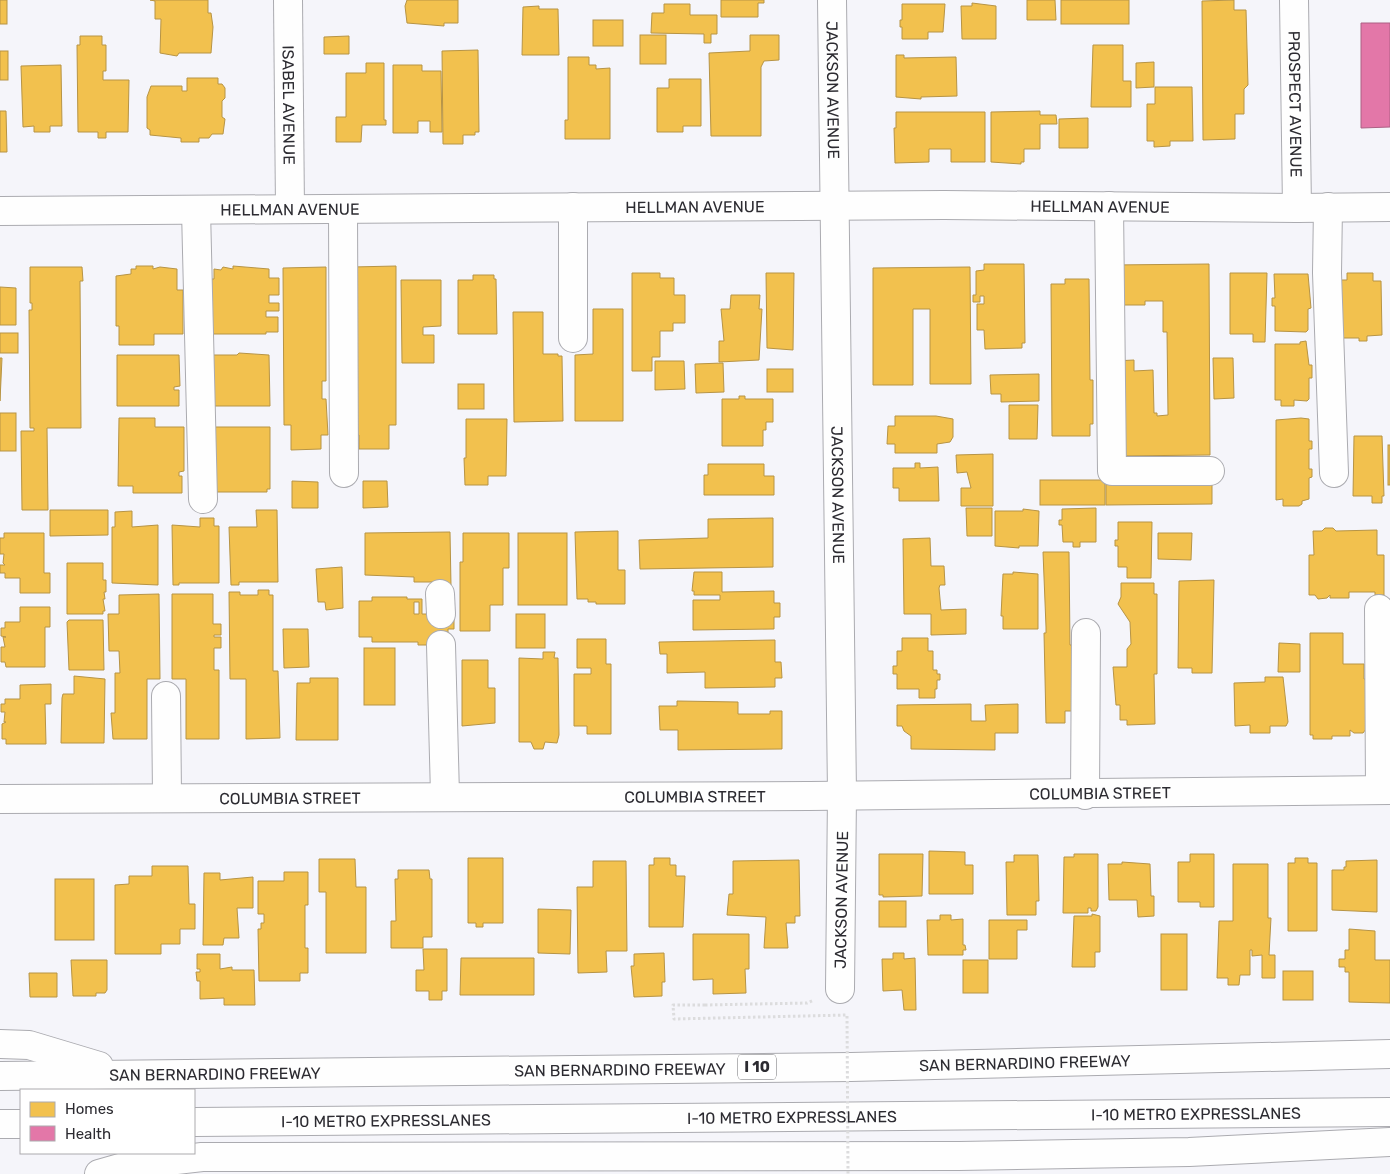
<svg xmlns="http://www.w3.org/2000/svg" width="1390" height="1174" viewBox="0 0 1390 1174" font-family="Rubik,sans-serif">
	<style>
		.homes { fill: #f2c14e; stroke: #b79445; fill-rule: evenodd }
		.health { fill: #e377a8; stroke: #ac6084 }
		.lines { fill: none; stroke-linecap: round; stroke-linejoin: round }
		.minor-casing { stroke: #ababb0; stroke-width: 30 }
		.highway-casing { stroke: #ababb0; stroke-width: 30 }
		.path { stroke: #dcdcdd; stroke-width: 3; stroke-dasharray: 2.5 2.5; stroke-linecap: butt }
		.minor { stroke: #fefefe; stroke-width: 28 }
		.highway { stroke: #fefefe; stroke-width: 28 }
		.path-bridge { stroke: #dcdcdd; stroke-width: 3; stroke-dasharray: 2.5 2.5; stroke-linecap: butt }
		.labels { text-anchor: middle; stroke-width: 5; stroke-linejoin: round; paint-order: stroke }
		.shield { fill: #fff; stroke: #6b6b6f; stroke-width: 1 }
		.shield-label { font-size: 15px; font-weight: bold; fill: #2c2b31 }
		.street-label { font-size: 16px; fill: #2c2b31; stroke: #fff }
	</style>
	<rect width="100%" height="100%" fill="#f5f5fa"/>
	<g class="homes">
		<rect x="0" y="0" width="7" height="24"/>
		<polygon points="208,0 208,13 211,13 213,27 211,53 179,53 177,56 160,53 161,19 155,19 155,1 150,0"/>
		<polygon points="407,0 458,0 458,23 444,23 444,26 407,23 405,6"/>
		<polygon points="721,0 764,0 764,3 758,3 758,17 721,17"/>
		<polygon points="1027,0 1055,0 1056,20 1027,20"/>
		<rect x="1061" y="0" width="68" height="24"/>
		<polygon points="1234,0 1234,10 1246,10 1248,85 1244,89 1244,114 1235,114 1235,139 1203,140 1202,1"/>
		<polygon points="972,3 996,6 996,39 962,39 961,6 972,6"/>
		<polygon points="664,4 690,4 690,15 717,15 717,34 711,34 711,43 704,43 704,34 651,33 652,13 664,13"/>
		<polygon points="902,4 945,4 943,32 928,32 928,39 902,39 902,27 900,27 900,20 902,20"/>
		<polygon points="539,6 539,9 558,9 559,55 522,55 523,7"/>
		<rect x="593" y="20" width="30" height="26"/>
		<rect x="640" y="35" width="26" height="29"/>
		<polygon points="750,35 779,35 779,60 764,61 761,67 761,136 711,136 709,53 750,51"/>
		<polygon points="80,36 102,36 102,45 106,45 106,71 103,71 103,80 129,80 128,132 106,132 106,138 98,138 98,132 78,132 77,45 80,45"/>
		<polygon points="349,36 349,54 324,54 324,37"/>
		<polygon points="1093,45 1123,45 1123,81 1131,81 1131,107 1091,107"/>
		<polygon points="478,50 479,132 475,132 475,135 463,135 463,144 443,144 442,51"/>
		<rect x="0" y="51" width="8" height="29"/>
		<polygon points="896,55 904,55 904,58 956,57 957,96 921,97 921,99 896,97"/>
		<polygon points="568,57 589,57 589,65 596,65 596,69 610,68 610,139 565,139 565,120 568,120"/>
		<polygon points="1154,62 1154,87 1136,88 1136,63"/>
		<polygon points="366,63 384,63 384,120 386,120 386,125 362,125 361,142 336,142 336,117 346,117 346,73 366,73"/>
		<polygon points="61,65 62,126 50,126 50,132 34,132 34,126 23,127 21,66"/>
		<polygon points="393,65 422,65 422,71 441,71 442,132 430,132 430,121 418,121 418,133 393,133"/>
		<polygon points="187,78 218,78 218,84 222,84 225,88 225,98 222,101 222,117 225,119 223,134 212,134 209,138 199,138 199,142 181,142 181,138 150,135 150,130 147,128 147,97 151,86 182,86 182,91 187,91"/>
		<polygon points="669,79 701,79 701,126 683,126 683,132 657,132 657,88 669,88"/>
		<polygon points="1155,87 1192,87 1193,141 1170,141 1170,146 1154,147 1154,141 1147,141 1147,104 1155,104"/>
		<polygon points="0,111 6,111 7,152 0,152"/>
		<polygon points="1040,111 1040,115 1056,115 1057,124 1040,124 1040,149 1024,149 1024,162 1021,162 1021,164 991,162 991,112"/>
		<polygon points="896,112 985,112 985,162 951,162 951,149 929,149 929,162 895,163 894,128 896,128"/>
		<polygon points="1088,118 1088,148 1059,148 1059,119"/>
		<polygon points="984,264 1024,264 1025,343 1022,343 1022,348 985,349 984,330 977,330 977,304 984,304 984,296 980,296 980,302 973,302 973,295 976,295 976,271 984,270"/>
		<polygon points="1209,264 1210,455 1118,456 1114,361 1134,360 1134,371 1153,370 1154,413 1157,413 1157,416 1168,415 1167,332 1163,332 1163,301 1145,301 1145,305 1113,305 1113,265"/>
		<polygon points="136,266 153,266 153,269 160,267 177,269 177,290 183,290 183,334 154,334 154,345 119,345 119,326 116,326 116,276 131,274 131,269 136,269"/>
		<polygon points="233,266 269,269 269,278 279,278 279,295 269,295 269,303 279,303 279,311 266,311 266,317 278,317 278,332 266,332 266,334 211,334 211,279 214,279 214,269 221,270 223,267 233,269"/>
		<polygon points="396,266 396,425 389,425 389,449 359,449 359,435 352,435 352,267"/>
		<polygon points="30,267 82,267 83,281 80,281 81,428 47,428 48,510 22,510 21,431 34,431 34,428 30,428 29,310 32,310 32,303 30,303"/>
		<polygon points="326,267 326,381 322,381 322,399 326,399 328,435 321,435 321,449 291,450 291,425 284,425 283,268"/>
		<polygon points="970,267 971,384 930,384 930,309 913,309 913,385 873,385 873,268"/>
		<polygon points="632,273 660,273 660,278 674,278 674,295 685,295 685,323 673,323 673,331 660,331 660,357 652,357 652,371 632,371"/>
		<polygon points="766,273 794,273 793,350 767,348"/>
		<polygon points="1230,273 1267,273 1265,342 1253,342 1253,334 1230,334"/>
		<polygon points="1347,273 1373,273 1373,281 1381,281 1382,335 1367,336 1367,341 1359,341 1359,338 1339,338 1339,280 1347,280"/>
		<polygon points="1274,274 1308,274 1311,308 1308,309 1308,330 1306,332 1275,331 1275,306 1272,306 1272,298 1275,298"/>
		<polygon points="473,275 494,275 494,279 496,279 497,334 458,334 458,280 473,280"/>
		<polygon points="1065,279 1089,279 1090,380 1093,380 1093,424 1090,424 1090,436 1052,436 1051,284 1065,284"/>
		<polygon points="401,280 441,280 441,326 423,327 423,335 434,335 434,363 402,363"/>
		<polygon points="0,287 16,288 16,325 0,325"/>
		<polygon points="731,295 760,295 759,309 762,309 759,360 719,362 719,341 724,341 721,309 730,309"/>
		<polygon points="593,309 623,309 623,421 575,421 575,355 593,354"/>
		<polygon points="513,312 543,312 543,354 558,354 558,356 562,356 563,421 514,422"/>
		<rect x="0" y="333" width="18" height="20"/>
		<polygon points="1306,341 1309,365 1312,365 1312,378 1309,378 1309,399 1307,401 1294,400 1294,406 1281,406 1281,400 1275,400 1275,344 1300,344 1300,342"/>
		<polygon points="239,353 269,355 270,406 207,406 207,355 237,355"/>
		<polygon points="117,355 179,355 180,386 174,387 174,390 179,390 179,406 117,406"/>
		<polygon points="0,358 2,358 0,401"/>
		<polygon points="1213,358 1233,358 1234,398 1214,399"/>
		<polygon points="655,361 684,361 685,389 655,390"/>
		<polygon points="723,363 724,392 696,393 695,364"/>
		<rect x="767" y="369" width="26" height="23"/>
		<polygon points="1039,374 1039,401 1001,402 1001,394 991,394 990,375"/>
		<rect x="458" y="384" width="26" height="25"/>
		<polygon points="739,396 745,396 745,399 773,399 773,422 766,422 766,430 763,430 763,446 722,446 722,399 739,399"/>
		<polygon points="1009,405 1038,405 1037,439 1009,439"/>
		<rect x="0" y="413" width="16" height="38"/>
		<polygon points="895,416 936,416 953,419 953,437 950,442 937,444 937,453 895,453 895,444 887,444 888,426 895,426"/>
		<polygon points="119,418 155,418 155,427 184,427 184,471 179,472 179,476 182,476 182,493 133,493 133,486 118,486"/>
		<polygon points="1301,418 1309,419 1309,441 1312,441 1312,449 1309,449 1309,469 1312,469 1312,477 1309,478 1309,499 1302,501 1302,504 1299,506 1283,506 1283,499 1276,500 1276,420"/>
		<polygon points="466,419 507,419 506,476 488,476 488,485 465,485 464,458 466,458"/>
		<polygon points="211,427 270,427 270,489 267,489 267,492 211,492"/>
		<polygon points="1354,436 1382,436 1384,496 1382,496 1382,503 1372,503 1372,496 1353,496"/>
		<rect x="1388" y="445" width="2" height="40"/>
		<polygon points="993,454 993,506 961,506 961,488 971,488 967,472 957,473 956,455"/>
		<polygon points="915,463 920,463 920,468 938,467 939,501 899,501 899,488 893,488 893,468 915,468"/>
		<polygon points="708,464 764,464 764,476 774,476 774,495 704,495 704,475 708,475"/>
		<rect x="1040" y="480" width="65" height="25"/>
		<polygon points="292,481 318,482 318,508 292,508"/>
		<polygon points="363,481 387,481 388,507 363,508"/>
		<polygon points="1212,481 1212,504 1106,505 1106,482"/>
		<polygon points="966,508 992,508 992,536 967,536"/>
		<polygon points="1096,508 1096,542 1080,542 1080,547 1073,547 1073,542 1063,542 1062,525 1059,525 1059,520 1062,520 1062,509"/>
		<polygon points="1023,509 1039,511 1038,546 1019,546 1019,548 995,546 995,511 1023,511"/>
		<polygon points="50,510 108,510 108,535 50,536"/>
		<polygon points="256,510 277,510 278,582 239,582 239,585 231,585 229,527 257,527"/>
		<polygon points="132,511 132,527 158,525 158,585 112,583 112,527 115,527 115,512"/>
		<polygon points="200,518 214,518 214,526 219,526 219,583 179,583 179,585 173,585 172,525 200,527"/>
		<polygon points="773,518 773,567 640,569 639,540 708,538 708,519"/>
		<polygon points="1118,522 1152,522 1151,578 1127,578 1127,567 1118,567 1118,546 1115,546 1115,540 1118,540"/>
		<polygon points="1325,528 1333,528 1336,531 1377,530 1377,555 1384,555 1384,595 1375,595 1375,592 1349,592 1349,598 1330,598 1330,595 1327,598 1318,599 1315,595 1309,595 1309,555 1314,555 1313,531 1322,531"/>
		<polygon points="618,531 618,570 625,570 625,604 596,604 596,602 588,602 588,599 577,599 575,532"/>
		<polygon points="450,532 451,586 432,586 432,582 414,582 414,577 365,575 365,533"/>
		<polygon points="4,533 44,533 44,573 50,573 50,593 20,593 20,578 5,578 5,573 0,573 0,565 5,565 3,563 4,554 0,554 0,538 4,538"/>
		<polygon points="463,533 509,533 509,568 503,568 503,605 490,605 490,631 460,631 460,562 463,562"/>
		<rect x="518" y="533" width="49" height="72"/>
		<polygon points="1158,533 1192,533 1191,560 1158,559"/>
		<polygon points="930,538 931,566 944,566 945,585 940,585 939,588 941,610 966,609 966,634 931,635 931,614 904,614 903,539"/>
		<polygon points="1043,552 1069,552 1070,645 1078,645 1081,711 1065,711 1065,723 1046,723 1044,633 1046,633 1046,627"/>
		<polygon points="67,563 103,563 103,580 106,580 106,592 104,592 105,599 103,599 105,611 103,611 103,614 67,614"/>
		<polygon points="342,567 343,608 326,610 325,602 318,602 316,569"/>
		<polygon points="694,572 722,572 722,592 774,591 774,603 780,603 780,617 774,617 774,629 693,630 693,600 720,600 720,595 694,595 694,591 692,591"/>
		<polygon points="1013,572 1038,574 1038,629 1003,629 1003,616 1001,616 1003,574 1013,574"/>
		<polygon points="1214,580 1212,673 1192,673 1192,668 1178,668 1179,581"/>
		<polygon points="1121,583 1154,583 1154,594 1157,594 1157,674 1154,674 1155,724 1127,725 1127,720 1120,720 1120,705 1116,705 1113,667 1127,667 1127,649 1131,644 1130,622 1118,604 1121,597"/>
		<polygon points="258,590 269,590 269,595 273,595 273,671 278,671 280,738 246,739 246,679 230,679 229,592 240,592 240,595 258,595"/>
		<polygon points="159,594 160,679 147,679 147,739 113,739 111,713 115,713 115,673 120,673 119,651 109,651 108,614 119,614 119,595"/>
		<polygon points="172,594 213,594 213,624 221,624 221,635 214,635 214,637 221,637 221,648 214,648 214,670 219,670 219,739 186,739 186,679 172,679"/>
		<path d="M372 597H407V599H422V614H454V629H448V645H418V642H372V637H359V601H372ZM414 602H419V614H414Z"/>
		<polygon points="20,607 50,607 50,627 45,627 45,667 6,667 5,662 1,662 1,647 5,647 3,637 6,637 1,636 1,628 5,628 5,622 20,622"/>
		<rect x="516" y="614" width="29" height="34"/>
		<polygon points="69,620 103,620 104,670 69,670 67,622"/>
		<polygon points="283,629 308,629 309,667 284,668"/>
		<polygon points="1310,633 1343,633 1343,664 1364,664 1364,679 1371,679 1366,729 1363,733 1354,733 1350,730 1350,736 1332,736 1332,739 1313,739 1313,735 1310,735"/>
		<polygon points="902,638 928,638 928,651 933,651 933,670 937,670 937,674 940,674 940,680 937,680 937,689 935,689 935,698 919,698 919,689 897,689 897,674 893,674 893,666 897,666 897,651 902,651"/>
		<polygon points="577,639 606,639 606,664 611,664 611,734 587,734 587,726 574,726 574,674 591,674 591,668 577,668"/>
		<polygon points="775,640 775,662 781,662 782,678 775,678 775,687 705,688 705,672 667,673 667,654 660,654 659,642"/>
		<polygon points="1279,643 1300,644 1300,672 1278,672"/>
		<rect x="364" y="648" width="31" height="57"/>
		<polygon points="543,652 555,652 554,658 558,658 559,735 557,743 545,742 543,749 534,749 531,742 519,742 519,658 543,659"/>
		<polygon points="462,660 488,660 488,688 495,688 495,723 462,726"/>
		<polygon points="74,676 105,679 104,743 61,743 62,698 63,694 74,694"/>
		<polygon points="1265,677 1283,677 1288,722 1286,726 1270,726 1270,733 1250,733 1250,725 1235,726 1234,683 1265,682"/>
		<polygon points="310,678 338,678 338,740 296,740 297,683 310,683"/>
		<polygon points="51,684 51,704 45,704 46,744 6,744 6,739 2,739 2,724 6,722 4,722 5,712 1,712 1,704 5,704 5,699 20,699 20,685"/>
		<polygon points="677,701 738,702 738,714 770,714 770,711 782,711 782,749 678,750 678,730 660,730 659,706 677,706"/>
		<polygon points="971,704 971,721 986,721 985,705 1018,704 1018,733 995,733 995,750 911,749 911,736 904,731 902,726 897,726 897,705"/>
		<polygon points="929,851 965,852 965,865 973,865 973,894 929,894"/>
		<polygon points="879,854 923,854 922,896 883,897 883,895 879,895"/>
		<polygon points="1074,854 1098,854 1098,907 1096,911 1091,911 1091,908 1088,908 1088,913 1063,913 1064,857 1074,857"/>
		<polygon points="1190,854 1214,854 1214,907 1200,907 1200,902 1178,902 1178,862 1190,862"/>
		<polygon points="1014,855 1038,855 1039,901 1036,901 1036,915 1007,915 1006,862 1014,862"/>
		<polygon points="468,858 503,858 503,923 483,923 483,927 476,927 476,923 468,923"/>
		<polygon points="654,858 670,858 670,865 676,865 676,876 685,876 683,927 649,927 649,865 654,865"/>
		<polygon points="1295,858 1308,858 1308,863 1317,863 1317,931 1288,931 1288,863 1295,863"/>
		<polygon points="319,859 355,859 356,887 366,887 366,953 326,953 326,892 319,892"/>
		<polygon points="799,860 800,916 795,916 795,923 786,923 788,948 764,948 766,917 727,915 729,894 733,894 733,861"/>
		<polygon points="1377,860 1377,912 1332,910 1332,870 1344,870 1344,867 1346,867 1346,861"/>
		<polygon points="593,861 626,861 627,951 606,951 607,972 578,973 577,887 593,887"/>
		<polygon points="1122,862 1150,864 1151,896 1154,896 1154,916 1138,917 1137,900 1109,900 1108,864 1122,864"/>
		<polygon points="1233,864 1268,864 1268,918 1271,918 1269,955 1275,955 1275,978 1262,978 1262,955 1252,956 1252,950 1250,950 1250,975 1240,975 1239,985 1228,985 1228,978 1217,978 1219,921 1233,921"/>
		<polygon points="152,866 188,866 189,904 195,904 195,929 180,929 180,944 161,944 161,954 115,954 115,885 129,884 129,876 152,876"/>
		<polygon points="398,870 429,870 430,879 432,879 432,937 423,937 423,948 391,948 391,921 396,921 395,879 398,879"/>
		<polygon points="284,872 308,872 308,905 305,905 305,948 308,948 308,973 300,973 300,981 259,981 258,929 261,929 261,923 264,923 264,914 258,914 258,881 284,881"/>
		<polygon points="204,873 220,873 220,880 253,877 253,908 237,908 239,938 224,938 223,945 203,945"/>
		<rect x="55" y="879" width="39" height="61"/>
		<rect x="879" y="901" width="27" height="26"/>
		<polygon points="538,909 571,910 570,954 538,953"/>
		<polygon points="1092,914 1100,916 1100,952 1095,952 1095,967 1072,967 1074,916 1092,916"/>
		<polygon points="940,915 951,915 951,920 963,919 963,945 965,945 966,950 963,950 963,955 928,955 927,920 940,920"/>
		<polygon points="989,920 1027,920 1027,930 1017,930 1017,959 989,959"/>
		<polygon points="1349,929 1375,931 1375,960 1390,960 1390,1003 1349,1002 1349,972 1345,972 1345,967 1339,967 1339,959 1345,959 1345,950 1349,950"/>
		<polygon points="693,934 749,934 749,969 745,969 746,993 713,994 713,979 693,980"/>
		<rect x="1161" y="934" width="26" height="56"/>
		<polygon points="423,949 447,949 447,991 442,991 442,1000 429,1000 429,991 416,991 416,970 424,970"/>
		<polygon points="664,953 665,982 662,982 662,996 634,997 631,966 634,966 634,954"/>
		<polygon points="893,953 904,953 904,959 915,958 916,1010 904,1010 902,990 883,991 882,959 893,959"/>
		<polygon points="197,954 220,954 220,969 232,967 232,970 254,970 255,1005 224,1005 224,998 200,999 200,981 197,981 196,972 200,972 200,969 197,969"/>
		<polygon points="461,958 534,958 534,995 460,995"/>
		<polygon points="71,960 107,960 107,990 105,993 96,993 96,996 73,996"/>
		<rect x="963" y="960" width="25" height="33"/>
		<rect x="1283" y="971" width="30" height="29"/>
		<polygon points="29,973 57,973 57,997 30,997"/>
	</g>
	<polygon class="health" points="1361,23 1390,23 1390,127 1361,128"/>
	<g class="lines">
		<defs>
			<g id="minor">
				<path id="s1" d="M288 0 290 209"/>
				<path id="s2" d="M832 0 842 794 840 989"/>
				<path id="s3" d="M1294 0 1297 208"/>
				<polyline points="1109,206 1112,471 1210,471"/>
				<polyline points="1328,207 1327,273 1334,473"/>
				<polyline points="343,209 344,473"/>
				<polyline points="196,210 203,499"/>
				<path id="s4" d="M0 211 944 205 1297 208 1390 207"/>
				<polyline points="573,338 573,207"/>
				<polyline points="440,594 441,614"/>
				<polyline points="1379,609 1380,790"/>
				<polyline points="441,645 445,795"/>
				<polyline points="166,696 167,796"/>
				<polyline points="1085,795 1086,633"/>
				<path id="s5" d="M0 799 809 796 1390 790"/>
			</g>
			<g id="highway">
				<polyline points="0,1044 29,1045 99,1066"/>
				<path id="s6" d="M0 1076 851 1067 1390 1054"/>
				<path id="s7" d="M194 1122 1390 1112"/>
				<polyline points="0,1124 21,1124"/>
				<polyline points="99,1174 127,1166 202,1157 959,1156 1189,1152 1390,1142"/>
			</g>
		</defs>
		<use href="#minor" class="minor-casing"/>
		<use href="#highway" class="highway-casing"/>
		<polyline class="path" points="705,1005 807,1003 814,1000"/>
		<use href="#minor" class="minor"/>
		<use href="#highway" class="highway"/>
		<polyline class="path-bridge" points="705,1005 673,1005 674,1019 847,1015 848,1174"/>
	</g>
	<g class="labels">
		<rect class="shield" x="738" y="1054.5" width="38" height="25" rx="4"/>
		<g class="shield-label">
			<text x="757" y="1072">I 10</text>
		</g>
		<g class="street-label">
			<text dy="6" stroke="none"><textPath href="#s2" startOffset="90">JACKSON AVENUE</textPath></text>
			<text dy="6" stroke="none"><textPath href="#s3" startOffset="104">PROSPECT AVENUE</textPath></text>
			<text dy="6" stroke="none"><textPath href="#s1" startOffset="105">ISABEL AVENUE</textPath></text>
			<text dy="6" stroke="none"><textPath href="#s4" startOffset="1100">HELLMAN AVENUE</textPath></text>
			<text dy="6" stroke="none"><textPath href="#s4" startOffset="695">HELLMAN AVENUE</textPath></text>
			<text dy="6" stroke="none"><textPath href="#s4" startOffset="290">HELLMAN AVENUE</textPath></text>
			<text dy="6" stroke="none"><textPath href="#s2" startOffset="495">JACKSON AVENUE</textPath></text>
			<text dy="6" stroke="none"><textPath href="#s5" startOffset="1100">COLUMBIA STREET</textPath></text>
			<text dy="6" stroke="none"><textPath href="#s5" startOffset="290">COLUMBIA STREET</textPath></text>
			<text dy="6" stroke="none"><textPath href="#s5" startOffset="695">COLUMBIA STREET</textPath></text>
			<text transform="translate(841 900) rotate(-89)" y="6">JACKSON AVENUE</text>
			<text dy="6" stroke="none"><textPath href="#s6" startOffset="1025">SAN BERNARDINO FREEWAY</textPath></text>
			<text dy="6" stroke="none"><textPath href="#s6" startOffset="620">SAN BERNARDINO FREEWAY</textPath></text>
			<text dy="6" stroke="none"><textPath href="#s6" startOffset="215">SAN BERNARDINO FREEWAY</textPath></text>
			<text dy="6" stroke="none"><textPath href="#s7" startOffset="1002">I-10 METRO EXPRESSLANES</textPath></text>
			<text dy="6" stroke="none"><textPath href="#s7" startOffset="598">I-10 METRO EXPRESSLANES</textPath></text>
			<text dy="6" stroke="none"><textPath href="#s7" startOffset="192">I-10 METRO EXPRESSLANES</textPath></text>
		</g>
	</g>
	<rect x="20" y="1089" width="175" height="65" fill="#ffffff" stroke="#abaaad"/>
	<rect x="30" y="1102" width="25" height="15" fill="#f2c14e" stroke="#abaaad"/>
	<text x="65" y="1114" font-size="15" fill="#2c2b31">Homes</text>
	<rect x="30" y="1126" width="25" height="15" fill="#e377a8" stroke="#abaaad"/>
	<text x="65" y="1139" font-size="15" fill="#2c2b31">Health</text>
</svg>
